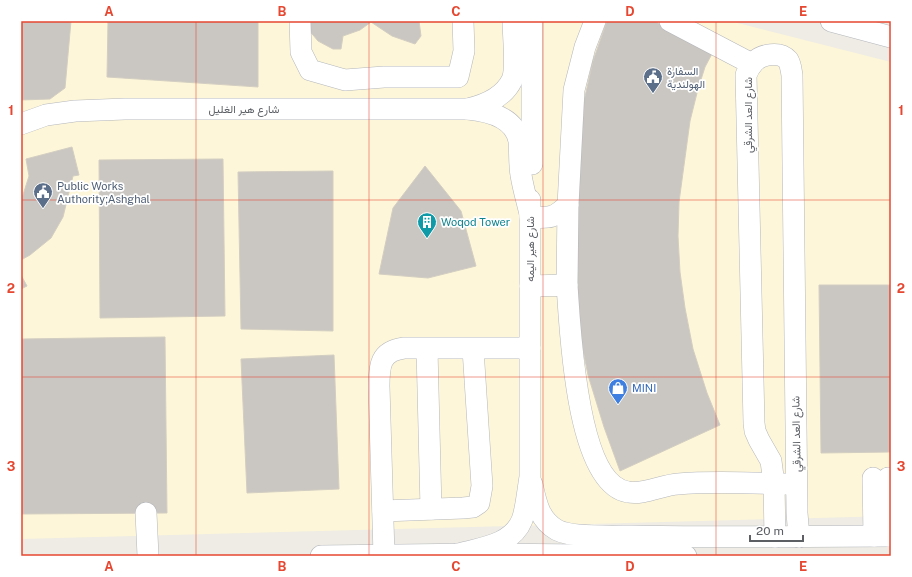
<svg xmlns="http://www.w3.org/2000/svg" width="912" height="577" viewBox="0 0 912 577" font-family="'Public Sans',Vazirmatn,sans-serif">
	<style>
		.commercial { fill: #fdf6d9 }
		.building { fill: #cac6c1; stroke: #d3cec2 }
		.lines { fill: none; stroke-linecap: round; stroke-linejoin: round }
		.minor-casing { stroke: #b4b6bb; stroke-width: 22 }
		.minor { stroke: #fff; stroke-width: 21 }
		.grid { fill: none; stroke: #e64731; stroke-width: 1; stroke-opacity: 0.55 }
		.labels { text-anchor: middle; stroke-width: 3.5; stroke-linejoin: round; paint-order: stroke }
		.service-label { font-size: 11px; fill: #4e5e75; stroke: #fff; text-anchor: start }
		.street-label { font-size: 11px; fill: #5c5f64; stroke: #fff }
		.culture-label { font-size: 11px; fill: #0d838f; stroke: #fff; text-anchor: start }
		.shop-label { font-size: 11px; fill: #366cbe; stroke: #fff; text-anchor: start }
		.neatline { fill: none; stroke: #e64731; stroke-width: 1.5 }
		.grid-label { font-size: 13px; text-anchor: middle; font-weight: bold; fill: #e64731 }
	</style>
	<rect width="100%" height="100%" fill="#eeece4"/>
	<polygon class="commercial" points="21,21 730,21 891,62 891,516 21,539"/>
	<g class="building">
		<polygon points="21,21 71,21 65,88 50,99 21,100"/>
		<polygon points="108,21 258,21 258,87 107,77"/>
		<polygon points="306,21 419,21 421,36 415,44 392,36 371,22 360,30 343,36 341,49 333,49 318,41 308,29"/>
		<polygon points="607,21 654,21 714,50 705,67 698,89 690,121 679,202 678,236 680,272 685,308 693,349 707,393 720,425 620,471 604,427 588,375 578,325 572,282 584,101 593,61"/>
		<polygon points="72,147 79,175 73,176 63,217 51,238 30,255 21,260 21,201 29,176 26,159"/>
		<polygon points="223,159 225,316 100,318 99,160"/>
		<polygon points="425,166 461,211 476,266 428,278 379,274 393,208"/>
		<polygon points="333,171 333,331 241,329 238,172"/>
		<polygon points="21,275 27,286 21,289"/>
		<polygon points="819,285 891,285 891,452 821,453"/>
		<polygon points="165,337 167,513 21,514 21,339"/>
		<polygon points="334,355 339,489 247,493 241,359"/>
	</g>
	<g class="lines">
		<defs>
			<g id="minor">
				<polyline points="300,21 301,52 310,70 345,80 384,77 458,77 464,51 463,21"/>
				<polyline points="670,21 752,64"/>
				<polyline points="831,21 891,37"/>
				<path d="M468 109C485 105 504 97 512 80 517 69 513 35 513 21"/>
				<path d="M21 124 46 115 75 111 125 109H468C488 111 515 117 519 141 520 152 519 164 521 175 523 188 527 201 530 214"/>
				<polyline points="532,164 532,21"/>
				<path d="M530 217C549 218 553 219 568 205"/>
				<polyline points="567,285 568,205 574,90 585,47 595,21"/>
				<path d="M530 286 567 285C570 327 576 484 628 492 644 495 662 485 678 484 714 481 751 483 788 484"/>
				<polyline points="427,349 431,509"/>
				<polyline points="873,478 874,536"/>
				<polyline points="888,478 889,536"/>
				<path d="M532 484C536 502 539 520 557 530 572 538 614 536 632 536 719 538 805 536 891 536"/>
				<polyline points="383,511 463,508 473,507 479,503 482,486 473,349"/>
				<polyline points="146,513 148,556"/>
				<path d="M775 537 774 484 771 461 759 440 755 431 754 423 746 75C748 70 750 66 754 62 762 54 780 51 788 60 791 65 791 70 792 75L797 513 799 537"/>
				<path d="M458 554C481 548 512 545 522 520 526 510 528 488 530 477V200"/>
				<path d="M384 555 379 386C379 366 380 351 404 348H530"/>
				<polyline points="321,556 477,554 686,556"/>
			</g>
		</defs>
		<use href="#minor" class="minor-casing"/>
		<use href="#minor" class="minor"/>
	</g>
	<path class="grid" d="M196 21V556M369 21V556M543 21V556M716 21V556M21 200H891M21 377H891"/>
	<defs>
		<symbol id="civic-pin" viewBox="-11 -11 22 30"><path d="M0 17L-7.5 6A9.5 9.5 0 1 1 7.5 6Z" fill="#5c6f8a" stroke="#fff"/><path d="M-.6-6.5H3V-4.5H.6V-3L4-1V1h2V6H-6V1h2V-1L-.6-3ZM-1.2 2.5V6h2.4V2.5Z" fill="#fff"/></symbol>
		<symbol id="building-pin" viewBox="-11 -11 22 30"><path d="M0 17L-7.5 6A9.5 9.5 0 1 1 7.5 6Z" fill="#0f9aa8" stroke="#fff"/><path d="M-4-6H4V6H1V3H-1V6H-4ZM-2.5-4.3h1.7v1.8h-1.7ZM.8-4.3h1.7v1.8H.8ZM-2.5-1h1.7V.8h-1.7ZM.8-1h1.7V.8H.8Z" fill="#fff"/></symbol>
		<symbol id="shop-pin" viewBox="-11 -11 22 30"><path d="M0 17L-7.5 6A9.5 9.5 0 1 1 7.5 6Z" fill="#3f7fe0" stroke="#fff"/><path d="M-5-2.5h2.3a2.7 3.5 0 0 1 5.4 0H5L5.5 6h-11ZM-1.5-2.5h3a1.5 2.3 0 0 0-3 0Z" fill="#fff"/></symbol>
	</defs>
	<g fill-rule="evenodd">
		<use href="#civic-pin" x="642" y="66" width="22" height="30"/>
		<use href="#civic-pin" x="32" y="181" width="22" height="30"/>
		<use href="#building-pin" x="416" y="211" width="22" height="30"/>
		<use href="#shop-pin" x="607" y="377" width="22" height="30"/>
	</g>
	<g class="labels">
		<g class="service-label">
			<text x="667" y="75">السفارة<tspan x="667" dy="13">الهولندية</tspan></text>
			<text x="57" y="190">Public Works<tspan x="57" dy="13">Authority;Ashghal</tspan></text>
		</g>
		<g class="street-label">
			<text x="244" y="113">شارع هير الغليل</text>
			<text transform="translate(748 115) rotate(-90)" y="4">شارع العد الشرقي</text>
			<text transform="translate(530 249) rotate(-90)" y="4">شارع هير اليمه</text>
			<text transform="translate(796 434) rotate(-91)" y="4">شارع العد الشرقي</text>
		</g>
		<g class="culture-label">
			<text x="441" y="226">Woqod Tower</text>
		</g>
		<g class="shop-label">
			<text x="632" y="392">MINI</text>
		</g>
	</g>
	<rect width="912" height="577" fill="none" stroke="#ffffff" stroke-width="44"/>
	<path d="M750 535v6h53v-6" fill="none" stroke="#5c5f64" stroke-width="2"/>
	<text x="756" y="535" font-size="12" fill="#5c5f64" stroke="#ffffff" stroke-width="3" paint-order="stroke">20 m</text>
	<rect x="22" y="22" width="868" height="533" class="neatline"/>
	<g class="grid-label">
		<text x="109" y="16">A</text>
		<text x="282" y="16">B</text>
		<text x="456" y="16">C</text>
		<text x="630" y="16">D</text>
		<text x="803" y="16">E</text>
		<text x="11" y="115">1</text>
		<text x="901" y="115">1</text>
		<text x="11" y="293">2</text>
		<text x="901" y="293">2</text>
		<text x="11" y="471">3</text>
		<text x="901" y="471">3</text>
		<text x="109" y="571">A</text>
		<text x="282" y="571">B</text>
		<text x="456" y="571">C</text>
		<text x="630" y="571">D</text>
		<text x="803" y="571">E</text>
	</g>
</svg>
